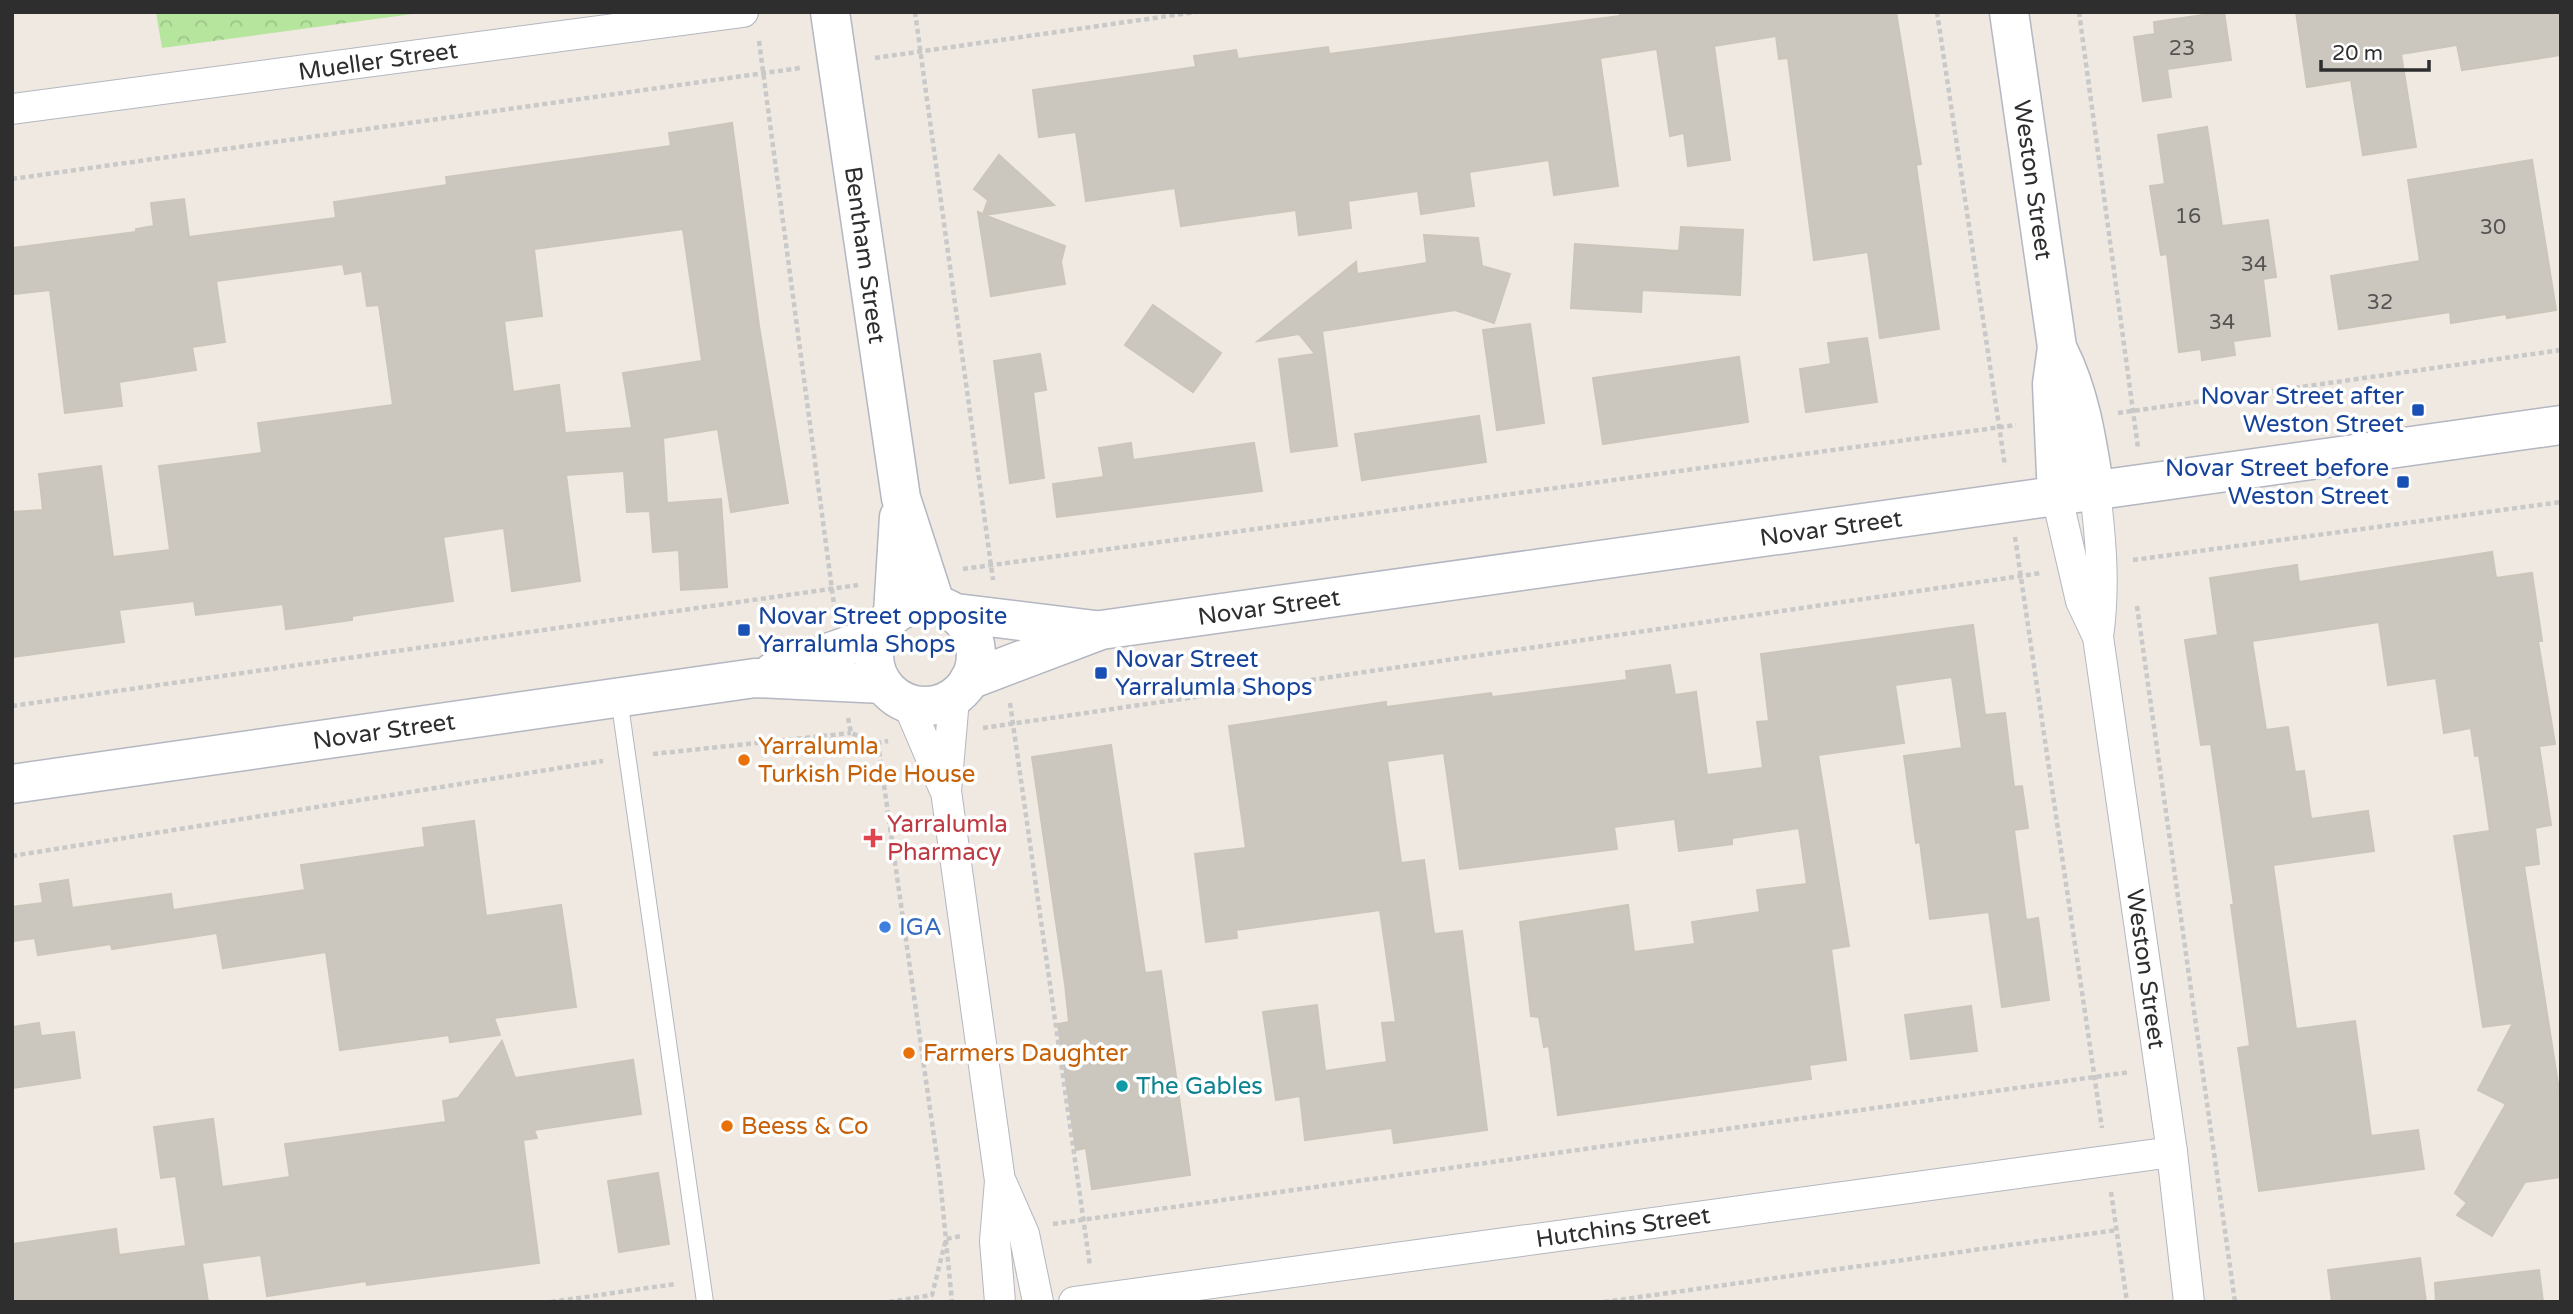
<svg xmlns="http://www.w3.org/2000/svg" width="2573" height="1314" viewBox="0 0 2573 1314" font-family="'Varela Round',sans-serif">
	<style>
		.park { fill: url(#park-crowns) }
		.building { fill: #cbc7bf; stroke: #cbc5ba; stroke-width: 2; fill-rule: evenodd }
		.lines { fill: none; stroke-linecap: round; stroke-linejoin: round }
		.lane-casing { stroke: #b4b7c1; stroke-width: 18 }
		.street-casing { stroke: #b4b7c1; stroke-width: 32 }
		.secondary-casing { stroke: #b4b7c1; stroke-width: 41 }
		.path { stroke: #c9c9c9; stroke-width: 4.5; stroke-dasharray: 5 3.5; stroke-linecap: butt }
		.lane { stroke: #fff; stroke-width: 16 }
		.street { stroke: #fff; stroke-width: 30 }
		.secondary { stroke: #fff; stroke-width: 38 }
		.transit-dot { fill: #1a4fb4; stroke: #fff; stroke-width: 2.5 }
		.food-dot { fill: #e8710a; stroke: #fff; stroke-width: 2.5 }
		.health-dot { fill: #e0444e; stroke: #fff; stroke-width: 2.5 }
		.shop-dot { fill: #3f7fe0; stroke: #fff; stroke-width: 2.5 }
		.culture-dot { fill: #0f9aa8; stroke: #fff; stroke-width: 2.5 }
		.labels { text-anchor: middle; stroke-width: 7; stroke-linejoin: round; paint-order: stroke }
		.number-label { font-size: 21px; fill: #555452 }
		.street-label { font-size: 24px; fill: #2e2e2e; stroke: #fff }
		.transit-label { font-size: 24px; fill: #164399; stroke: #fff; text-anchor: end }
		.food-label { font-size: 24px; fill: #c56008; stroke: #fff; text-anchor: start }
		.health-label { font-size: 24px; fill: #be3a42; stroke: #fff; text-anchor: start }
		.shop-label { font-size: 24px; fill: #366cbe; stroke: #fff; text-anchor: start }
		.culture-label { font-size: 24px; fill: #0d838f; stroke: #fff; text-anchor: start }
	</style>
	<defs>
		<pattern id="park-crowns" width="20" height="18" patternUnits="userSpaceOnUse" patternTransform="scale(1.75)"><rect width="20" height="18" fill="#b6e59e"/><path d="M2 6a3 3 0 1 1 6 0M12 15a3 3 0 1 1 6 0" fill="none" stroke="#9dc588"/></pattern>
	</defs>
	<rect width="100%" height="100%" fill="#efe9e1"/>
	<polygon class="park" points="156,12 427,12 162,48"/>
	<g class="building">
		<polygon points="1620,12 1896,12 1921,164 1916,165 1939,329 1880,338 1868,252 1814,260 1788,58 1779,59 1776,36 1714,46 1730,160 1688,166 1684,133 1670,136 1657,49 1600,58 1618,186 1554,195 1549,160 1469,172 1474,206 1421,214 1418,191 1348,201 1351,228 1299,235 1296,210 1181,226 1175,188 1086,201 1076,132 1039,137 1033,90 1196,67 1194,56 1236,50 1238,59 1328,47 1329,54 1620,16"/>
		<polygon points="2224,12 2231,60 2167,69 2171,97 2143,101 2134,37 2155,34 2154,22"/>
		<polygon points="2296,12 2561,12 2561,55 2462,70 2457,45 2401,54 2416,147 2363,155 2351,80 2307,87"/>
		<path d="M732 123 759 326 788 503 731 512 718 429 663 438 667 503 721 499 727 587 681 590 679 550 653 552 650 511 627 512 624 471 566 475 580 581 512 591 504 528 443 537 453 601 352 616V620L286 629 283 604 196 615 194 601 119 610 124 642 12 657V512L43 510 39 474 101 466 113 557 170 550 159 466 262 453 258 423 393 405 379 305 367 306 362 271 345 274 343 264 216 281 225 342 192 347 196 370 119 382 122 406 65 413 50 290 15 294 12 248 136 232V229L154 226 151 203 184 199 189 237 336 218 334 202 447 185 446 177 671 146 669 133ZM683 229 702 361 623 373 632 428 565 433 559 385 513 392 504 321 542 316 534 249Z"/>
		<polygon points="2207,127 2222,226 2268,220 2276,277 2263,279 2270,336 2233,341 2235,355 2202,360 2201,349 2179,352 2167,254 2161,255 2150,186 2165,184 2158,135"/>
		<polygon points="999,155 1054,205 984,215 1065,246 1061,262 1065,284 991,296 978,212 983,214 988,200 974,189"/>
		<polygon points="2532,160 2556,310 2507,318 2506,314 2451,323 2450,312 2339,329 2331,276 2420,261 2408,180"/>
		<polygon points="1681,227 1743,230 1740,295 1642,290 1641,312 1571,308 1575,244 1679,251"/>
		<polygon points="1424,235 1478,238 1482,266 1510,274 1494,323 1455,310 1322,331 1337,446 1291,452 1279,359 1315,354 1299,334 1258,341 1356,262 1357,274 1427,263"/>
		<polygon points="1153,305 1221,353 1193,392 1125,345"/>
		<polygon points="1530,324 1544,423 1497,430 1483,330"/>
		<polygon points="1867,338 1877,402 1806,412 1800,369 1831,364 1828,343"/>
		<polygon points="1040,354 1046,390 1033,392 1044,478 1010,483 994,361"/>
		<polygon points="1739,357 1748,422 1603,444 1593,378"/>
		<polygon points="1479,416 1486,462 1362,480 1355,434"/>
		<polygon points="1131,443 1133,460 1254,443 1262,491 1057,517 1053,484 1104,477 1099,448"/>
		<polygon points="2492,552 2496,578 2532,573 2542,641 2538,641 2555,744 2539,746 2551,825 2535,828 2539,864 2524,866 2561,1103 2561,1177 2525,1182 2492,1236 2457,1215 2467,1203 2455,1193 2506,1104 2478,1090 2513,1023 2483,1027 2460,875 2454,836 2490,831 2479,755 2475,756 2471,728 2444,733 2436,678 2388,685 2379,622 2252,641 2266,730 2288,727 2295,772 2304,771 2311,819 2368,811 2374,851 2273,865 2296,1029 2355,1021 2371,1136 2418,1130 2424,1169 2259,1191 2238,1048 2250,1046 2231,905 2234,905 2211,744 2201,745 2185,640 2218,635 2210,578 2297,565 2299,582"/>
		<polygon points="1973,625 1985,715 2005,713 2014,787 2022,786 2028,828 2014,830 2026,920 2038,918 2049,1000 2002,1007 1989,912 1930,919 1920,842 1916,843 1904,756 1962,748 1952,677 1895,685 1904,743 1818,755 1849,946 1831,949 1846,1060 1809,1065 1811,1079 1558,1115 1549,1046 1544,1047 1539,1017 1531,1016 1520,922 1628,905 1634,952 1695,944 1692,922 1760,912 1757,890 1807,884 1799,828 1732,838 1732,844 1679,851 1675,819 1614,827 1617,849 1460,869 1444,753 1387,761 1401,863 1424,860 1434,934 1462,931 1487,1130 1394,1143 1392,1128 1305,1140 1300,1096 1276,1100 1263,1012 1317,1005 1325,1071 1387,1062 1382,1023 1396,1022 1380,910 1236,930 1237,938 1206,942 1195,854 1246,848 1229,726 1386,702 1386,707 1491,693 1492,697 1627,680 1626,671 1670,665 1675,695 1696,692 1707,775 1763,768 1757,722 1769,721 1761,654"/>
		<polygon points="1111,745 1145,973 1161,971 1190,1175 1092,1189 1086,1148 1076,1150 1058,1024 1069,1022 1065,984 1032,757"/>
		<polygon points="474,821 486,916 561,905 576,1007 494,1018 500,1035 450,1042 449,1035 340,1050 326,952 223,968 217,933 112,949 111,944 38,955 35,938 12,941 12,907 43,903 40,884 68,880 72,908 171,894 173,910 212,904 305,890 301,865 425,847 423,828"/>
		<polygon points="1971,1006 1977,1051 1911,1059 1905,1015"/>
		<polygon points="39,1023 41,1036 74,1032 80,1078 12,1088 12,1027"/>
		<polygon points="502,1041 515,1078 633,1060 641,1114 534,1130 537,1138 523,1140 539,1263 367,1285 366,1281 267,1296 261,1255 202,1263 208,1302 12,1302 12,1244 116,1229 119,1255 186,1246 176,1176 161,1178 154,1127 213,1119 222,1187 290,1177 285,1144 446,1122 443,1101 458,1098"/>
		<polygon points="658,1173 669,1244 619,1252 608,1181"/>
		<polygon points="2420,1258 2426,1302 2332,1302 2328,1270"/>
		<polygon points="2539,1270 2543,1302 2436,1302 2435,1283"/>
	</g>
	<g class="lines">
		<defs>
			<polyline id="lane" points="619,698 705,1302"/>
			<g id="street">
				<polyline points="12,109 743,12"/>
				<path d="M2095 491C2101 541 2105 587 2098 637L2172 1152 2189 1302"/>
				<polyline points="2057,497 2081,601 2098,637"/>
				<polyline points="954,699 946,791 1000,1181 995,1241 1000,1302"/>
				<polyline points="909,706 944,788"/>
				<polyline points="1002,1184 1024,1234 1038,1302"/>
				<polyline points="1074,1302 2172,1152"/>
			</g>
			<g id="secondary">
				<polyline points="830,12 901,498 935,603"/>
				<polyline points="2009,12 2057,347 2052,384 2057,497"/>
				<path d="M2059 352C2081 396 2087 442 2095 491"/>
				<circle cx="925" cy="655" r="51"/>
				<polyline points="893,613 899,517"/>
				<polyline points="956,613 1095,630"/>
				<polyline points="773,672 876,636"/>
				<polyline points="969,680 1101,630 2561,425"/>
				<polyline points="12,784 755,678 883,684"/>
			</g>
		</defs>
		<use href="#lane" class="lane-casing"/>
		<use href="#street" class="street-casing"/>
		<use href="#secondary" class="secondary-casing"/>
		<g class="path">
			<polyline points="915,12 993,580"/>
			<polyline points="1937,12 2005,466"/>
			<polyline points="2079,12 2138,448"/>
			<polyline points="759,41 835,612"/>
			<polyline points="875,58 1196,12"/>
			<polyline points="12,179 800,68"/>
			<polyline points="2118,413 2561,350"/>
			<polyline points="2015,537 2102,1128"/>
			<polyline points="2133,560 2561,502"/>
			<polyline points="963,569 2016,425"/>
			<polyline points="2137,606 2235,1302"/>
			<polyline points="1010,703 1090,1266"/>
			<polyline points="12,706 858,585"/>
			<polyline points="848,718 851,733 878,743 888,741"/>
			<polyline points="983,728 2041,573"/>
			<polyline points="878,743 940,1179 952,1302"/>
			<polyline points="653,754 851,733"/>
			<polyline points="12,856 603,761"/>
			<polyline points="2111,1192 2127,1302"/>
			<polyline points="1053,1224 2130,1072"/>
			<polyline points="551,1302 675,1284"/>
			<polyline points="889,1302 932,1295 946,1239 961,1236"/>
			<polyline points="1604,1302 2117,1230"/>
		</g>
		<use href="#lane" class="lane"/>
		<use href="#street" class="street"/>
		<use href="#secondary" class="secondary"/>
	</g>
	<g class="transit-dot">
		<rect x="2411" y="403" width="14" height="14" rx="3.5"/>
		<rect x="2396" y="475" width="14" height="14" rx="3.5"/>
		<rect x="737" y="623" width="14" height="14" rx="3.5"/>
		<rect x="1094" y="666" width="14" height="14" rx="3.5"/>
	</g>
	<g class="food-dot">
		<circle cx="744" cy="760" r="7"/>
		<circle cx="909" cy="1053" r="7"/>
		<circle cx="727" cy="1126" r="7"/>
	</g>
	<path class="health-dot" d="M869.5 827.5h7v7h7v7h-7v7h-7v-7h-7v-7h7z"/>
	<circle class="shop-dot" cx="885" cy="927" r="7"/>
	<circle class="culture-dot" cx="1122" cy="1086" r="7"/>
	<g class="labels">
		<g class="number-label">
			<text x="2182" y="55">23</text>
			<text x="2188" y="223">16</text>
			<text x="2493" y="234">30</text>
			<text x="2254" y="271">34</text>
			<text x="2380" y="309">32</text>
			<text x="2222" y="329">34</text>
		</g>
		<g class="street-label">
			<text transform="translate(378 61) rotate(-8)" y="8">Mueller Street</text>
			<text transform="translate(2033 180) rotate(82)" y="8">Weston Street</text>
			<text transform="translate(865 255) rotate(82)" y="8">Bentham Street</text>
			<text transform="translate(1831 528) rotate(-8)" y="8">Novar Street</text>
			<text transform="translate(1269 607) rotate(-8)" y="8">Novar Street</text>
			<text transform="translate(384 731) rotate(-8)" y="8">Novar Street</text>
			<text transform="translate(2146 969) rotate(82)" y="8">Weston Street</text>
			<text transform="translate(1623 1227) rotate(-8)" y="8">Hutchins Street</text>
		</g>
		<g class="transit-label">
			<text x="2404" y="404">Novar Street after<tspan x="2404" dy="28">Weston Street</tspan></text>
			<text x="2389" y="476">Novar Street before<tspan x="2389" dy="28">Weston Street</tspan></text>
			<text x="758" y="624" text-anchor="start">Novar Street opposite<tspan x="758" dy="28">Yarralumla Shops</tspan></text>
			<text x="1115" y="667" text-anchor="start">Novar Street<tspan x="1115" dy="28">Yarralumla Shops</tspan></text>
		</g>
		<g class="food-label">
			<text x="758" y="754">Yarralumla<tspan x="758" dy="28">Turkish Pide House</tspan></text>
			<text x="923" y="1061">Farmers Daughter</text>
			<text x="741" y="1134">Beess &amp; Co</text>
		</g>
		<g class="health-label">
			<text x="887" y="832">Yarralumla<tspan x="887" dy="28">Pharmacy</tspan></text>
		</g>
		<g class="shop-label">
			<text x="899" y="935">IGA</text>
		</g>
		<g class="culture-label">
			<text x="1136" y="1094">The Gables</text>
		</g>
	</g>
	<rect width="2573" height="1314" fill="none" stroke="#2e2e2e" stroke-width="28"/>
	<path d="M2321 60v10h108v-10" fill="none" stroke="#2e2e2e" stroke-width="3.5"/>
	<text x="2332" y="60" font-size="21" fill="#2e2e2e" stroke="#ffffff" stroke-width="5" paint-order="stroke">20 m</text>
</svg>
